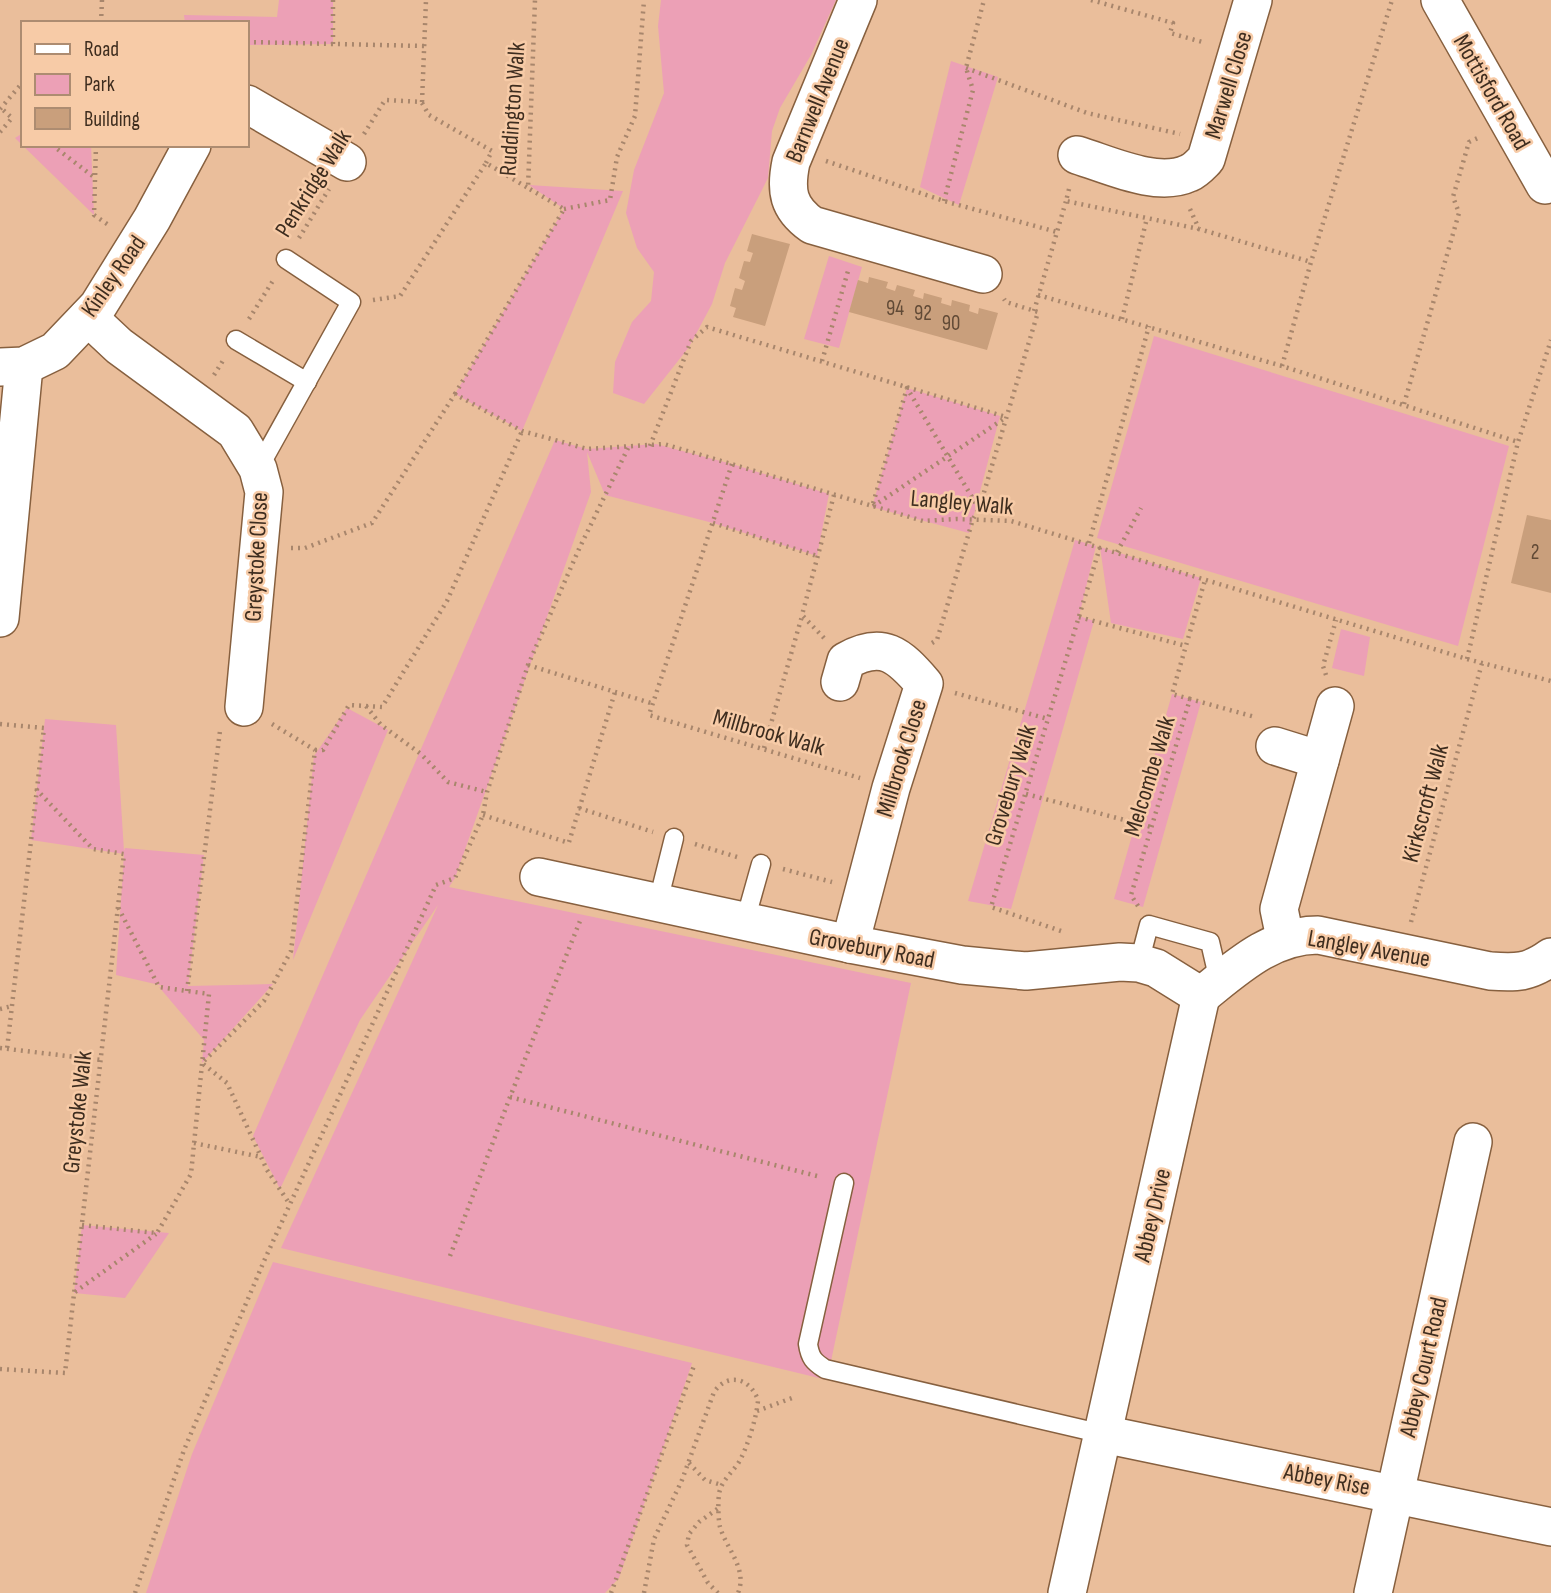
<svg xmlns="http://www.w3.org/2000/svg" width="1551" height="1593" viewBox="0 0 1551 1593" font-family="'Sofia Sans Condensed',sans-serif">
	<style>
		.green { fill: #eca0b6 }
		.building { fill: #c99f7c }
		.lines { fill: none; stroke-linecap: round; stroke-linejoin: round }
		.lane-casing { stroke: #87603f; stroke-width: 21 }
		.street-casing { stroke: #87603f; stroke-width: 40 }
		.path { stroke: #a8866c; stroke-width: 4.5; stroke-dasharray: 2 5; stroke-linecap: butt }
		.lane { stroke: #fff; stroke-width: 18 }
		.street { stroke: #fff; stroke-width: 37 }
		.labels { text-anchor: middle; stroke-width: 5; stroke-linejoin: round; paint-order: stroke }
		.number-label { font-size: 21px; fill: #614a36 }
		.street-label { font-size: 24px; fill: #3e2d1f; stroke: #f7cba7 }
	</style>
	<rect width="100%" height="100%" fill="#eabe9b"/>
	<g class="green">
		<polygon points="279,0 333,0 333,44 247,45 247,23 185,23 184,15 277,17"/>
		<polygon points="661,0 836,0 811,55 780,108 772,131 768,178 725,263 712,304 689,347 644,404 613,393 615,362 632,322 651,301 654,272 637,248 626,213 634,170 664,93 658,26"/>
		<polygon points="951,61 998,77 959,205 920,187"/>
		<polygon points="23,133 23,145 91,145 94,215 15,138"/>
		<polygon points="529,185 623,191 522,431 455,394 564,209"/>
		<polygon points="829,256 862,267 839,348 804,339"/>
		<polygon points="1154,336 1509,446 1458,646 1097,538"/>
		<polygon points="907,388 1000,416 969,533 872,507"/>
		<polygon points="555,440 587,449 656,444 732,464 829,494 817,556 713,523 605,495 587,452 591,492 455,878 449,887 911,983 827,1380 281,1248 438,905 360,1020 280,1189 253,1136"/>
		<polygon points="1075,540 1096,546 1079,616 1094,621 1011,909 968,901"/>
		<polygon points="1100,547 1201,578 1183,639 1111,623"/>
		<polygon points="1341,629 1370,637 1364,676 1332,668"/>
		<polygon points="1172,694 1201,702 1143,907 1114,899"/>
		<polygon points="347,708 388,730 293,960 314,756"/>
		<polygon points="45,719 116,725 124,851 125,848 204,855 188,986 273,984 202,1063 204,1040 159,987 164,986 116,975 124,854 31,840"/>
		<polygon points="82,1225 169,1233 125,1298 74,1293"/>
		<polygon points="273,1262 692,1363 619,1578 605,1593 146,1593 192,1454"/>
	</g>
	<g class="building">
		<polygon points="752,234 790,244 765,326 733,317 736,308 730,306 735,288 742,290 745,281 739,278 744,261 750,262 753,253 747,251"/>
		<polygon points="869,277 888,282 886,288 895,291 897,285 915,290 913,296 923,299 924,293 942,298 941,303 951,306 952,300 970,305 969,311 978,314 979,308 998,313 987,350 849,312 858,280 868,283"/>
		<polygon points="1527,515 1551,520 1551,593 1511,583"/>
	</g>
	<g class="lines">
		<defs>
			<g id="lane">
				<polyline points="236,340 307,382"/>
				<polyline points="258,469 351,302 286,259"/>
				<polyline points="658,902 674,838"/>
				<polyline points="745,921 761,864"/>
				<polyline points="1139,963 1149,925 1210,942 1219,981"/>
				<path d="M844 1183 808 1344C810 1358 814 1362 825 1369L1103 1434"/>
			</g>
			<g id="street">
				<path d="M858 0 791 162C785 191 788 208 812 225L983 274"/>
				<polyline points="1440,0 1545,185"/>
				<polyline points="247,104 347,162"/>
				<path d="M1077 155C1110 165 1157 188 1189 173 1196 170 1201 164 1206 159L1253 0"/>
				<polyline points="88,317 119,346 235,431 258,469 264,492 244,707"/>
				<polyline points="0,367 24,366 55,351 98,306 152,219 192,145"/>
				<polyline points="0,618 24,366"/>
				<path d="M840 682 846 661C883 640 899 655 924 684L891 788 850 944"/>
				<polyline points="1275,746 1320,760"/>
				<polyline points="539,877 850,944 962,965 1026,971 1120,962 1139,963 1156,968 1201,996"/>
				<polyline points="1285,938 1279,909 1335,706"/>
				<path d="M1201 996C1236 968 1271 935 1318 935L1490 971C1516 973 1529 973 1551 957"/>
				<polyline points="1103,1434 1551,1527"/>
				<polyline points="1067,1593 1201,996"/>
				<polyline points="1373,1593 1473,1142"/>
			</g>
		</defs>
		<use href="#lane" class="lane-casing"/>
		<use href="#street" class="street-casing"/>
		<g class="path">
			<polyline points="1091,0 1173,23 1170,33 1206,43"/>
			<polyline points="101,23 102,0"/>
			<polyline points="247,42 424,46"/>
			<polyline points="333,44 333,0"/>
			<polyline points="966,68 1087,113 1180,134"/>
			<polyline points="422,103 429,115 492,151 486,163"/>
			<polyline points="0,109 23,82"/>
			<polyline points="0,132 12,118 1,108"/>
			<polyline points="364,134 385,100 422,102 426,0"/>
			<polyline points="52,145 94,177"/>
			<polyline points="96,145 94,215 110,226"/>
			<polyline points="826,161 944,201 1057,232"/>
			<polyline points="1069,189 1066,201 1199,229"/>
			<polyline points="944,201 973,90 966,68 984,0"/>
			<polyline points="564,209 610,200 617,157 635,116 644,0"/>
			<polyline points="1190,209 1199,229 1311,262"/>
			<polyline points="299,238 329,189"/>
			<polyline points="1038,295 1282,366 1518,442"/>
			<polyline points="373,300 400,296 486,163 528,188 535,0"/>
			<polyline points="1034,311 1066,201"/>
			<polyline points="249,319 274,279"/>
			<polyline points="1122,319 1147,218"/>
			<polyline points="822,361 848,271"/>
			<polyline points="1282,366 1311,262 1392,0"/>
			<polyline points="214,375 224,359"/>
			<polyline points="455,394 564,209 528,188"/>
			<polyline points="1404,404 1459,213 1453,197 1469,142 1480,137"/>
			<polyline points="650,446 691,341 707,327 1006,417"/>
			<polyline points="732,464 649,715 860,778"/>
			<polyline points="979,509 907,388 872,507 1005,418"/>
			<polyline points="713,523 817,556"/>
			<polyline points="1089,543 1149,326"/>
			<polyline points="291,548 305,548 372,523 455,394 522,431 555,440 587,449 664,444 923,521 956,519 1011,521 1467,659 1551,681"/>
			<polyline points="1117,552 1141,508"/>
			<polyline points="1079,617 1186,646"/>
			<polyline points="824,638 802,615 834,495"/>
			<polyline points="932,643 937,640 973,519 979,509 1038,312 1006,302 1004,299"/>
			<polyline points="1467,659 1518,442 1551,340"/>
			<polyline points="528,665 654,704"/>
			<polyline points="1326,675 1323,666 1336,620"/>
			<polyline points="955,693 1048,719"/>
			<polyline points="1190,699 1172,694 1205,580"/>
			<polyline points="366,706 381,725 421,754 448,782 487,792"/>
			<polyline points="0,724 44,728 7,1049"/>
			<polyline points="272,724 315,750 291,951 264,1001 202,1063 227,1083 267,1170 289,1203"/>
			<polyline points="764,748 802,616"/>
			<polyline points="315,750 323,750 349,705 382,707 447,601 522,431"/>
			<polyline points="1026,794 1151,827"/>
			<polyline points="579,808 653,832"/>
			<polyline points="483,815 569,843"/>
			<polyline points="569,842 615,692"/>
			<polyline points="695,844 737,857"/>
			<polyline points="783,869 832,882"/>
			<polyline points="1138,906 1131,895 1190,699 1255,717"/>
			<polyline points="1411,922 1482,663"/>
			<polyline points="1061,931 991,907 1100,547"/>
			<polyline points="187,991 220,731"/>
			<polyline points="0,1009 12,1006"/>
			<polyline points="0,1048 101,1060"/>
			<polyline points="510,1097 821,1177"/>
			<polyline points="194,1143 261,1157"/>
			<polyline points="82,1225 157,1233 191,1174 209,994 159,987 118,907"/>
			<polyline points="450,1256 510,1097 580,921"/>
			<polyline points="75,1292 156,1234"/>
			<polyline points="0,1369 65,1373 124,854 93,849 36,789"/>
			<polyline points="757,1411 792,1398"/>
			<polyline points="689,1463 705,1480 722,1485"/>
			<polyline points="135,1593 184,1450 264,1261 436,885 455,878 483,815 487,792 528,665 579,549 628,448"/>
			<polyline points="611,1593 695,1363"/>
			<path d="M644 1593 654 1539 682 1480 714 1392C728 1372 750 1378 758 1400 757 1417 747 1448 739 1462 732 1473 721 1481 719 1494 718 1503 718 1518 720 1527 726 1548 748 1569 738 1593"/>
			<polyline points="718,1593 708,1583 687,1545 689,1534 699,1522 720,1507"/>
		</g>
		<use href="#lane" class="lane"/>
		<use href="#street" class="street"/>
	</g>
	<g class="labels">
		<g class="number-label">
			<text x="895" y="315">94</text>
			<text x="923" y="320">92</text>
			<text x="951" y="330">90</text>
			<text x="1535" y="559">2</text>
		</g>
		<g class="street-label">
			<text transform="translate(1228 85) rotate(-73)" y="8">Marwell Close</text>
			<text transform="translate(1492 92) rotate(60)" y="8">Mottisford Road</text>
			<text transform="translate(817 100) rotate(-68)" y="8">Barnwell Avenue</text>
			<text transform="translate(512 109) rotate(-86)" y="8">Ruddington Walk</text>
			<text transform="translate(313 183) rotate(-58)" y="8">Penkridge Walk</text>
			<text transform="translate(113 276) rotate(-55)" y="8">Kinley Road</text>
			<text transform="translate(962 502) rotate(5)" y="8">Langley Walk</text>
			<text transform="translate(256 557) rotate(-87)" y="8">Greystoke Close</text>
			<text transform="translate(769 732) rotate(16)" y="8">Millbrook Walk</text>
			<text transform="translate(901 758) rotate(-73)" y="8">Millbrook Close</text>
			<text transform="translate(1149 776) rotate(-73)" y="8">Melcombe Walk</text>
			<text transform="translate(1010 785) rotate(-73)" y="8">Grovebury Walk</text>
			<text transform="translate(1425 803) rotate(-75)" y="8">Kirkscroft Walk</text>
			<text transform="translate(872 948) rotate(11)" y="8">Grovebury Road</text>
			<text transform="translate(1369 948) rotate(10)" y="8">Langley Avenue</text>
			<text transform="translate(77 1112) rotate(-84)" y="8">Greystoke Walk</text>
			<text transform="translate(1152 1215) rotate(-77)" y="8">Abbey Drive</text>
			<text transform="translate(1423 1367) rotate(-77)" y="8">Abbey Court Road</text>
			<text transform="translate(1327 1479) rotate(11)" y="8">Abbey Rise</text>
		</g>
	</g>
	<rect x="21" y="21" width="228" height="126" fill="#f7cba7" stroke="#ad8c71" stroke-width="2"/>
	<rect x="35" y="44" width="35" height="10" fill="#ffffff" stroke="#ad8c71" stroke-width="2"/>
	<text x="84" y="56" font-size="21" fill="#3e2d1f">Road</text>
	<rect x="35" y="74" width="35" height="21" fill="#eca0b6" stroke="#ad8c71" stroke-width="2"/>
	<text x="84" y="91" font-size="21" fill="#3e2d1f">Park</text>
	<rect x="35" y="108" width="35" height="21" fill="#c99f7c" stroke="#ad8c71" stroke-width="2"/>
	<text x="84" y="126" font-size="21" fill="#3e2d1f">Building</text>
</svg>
